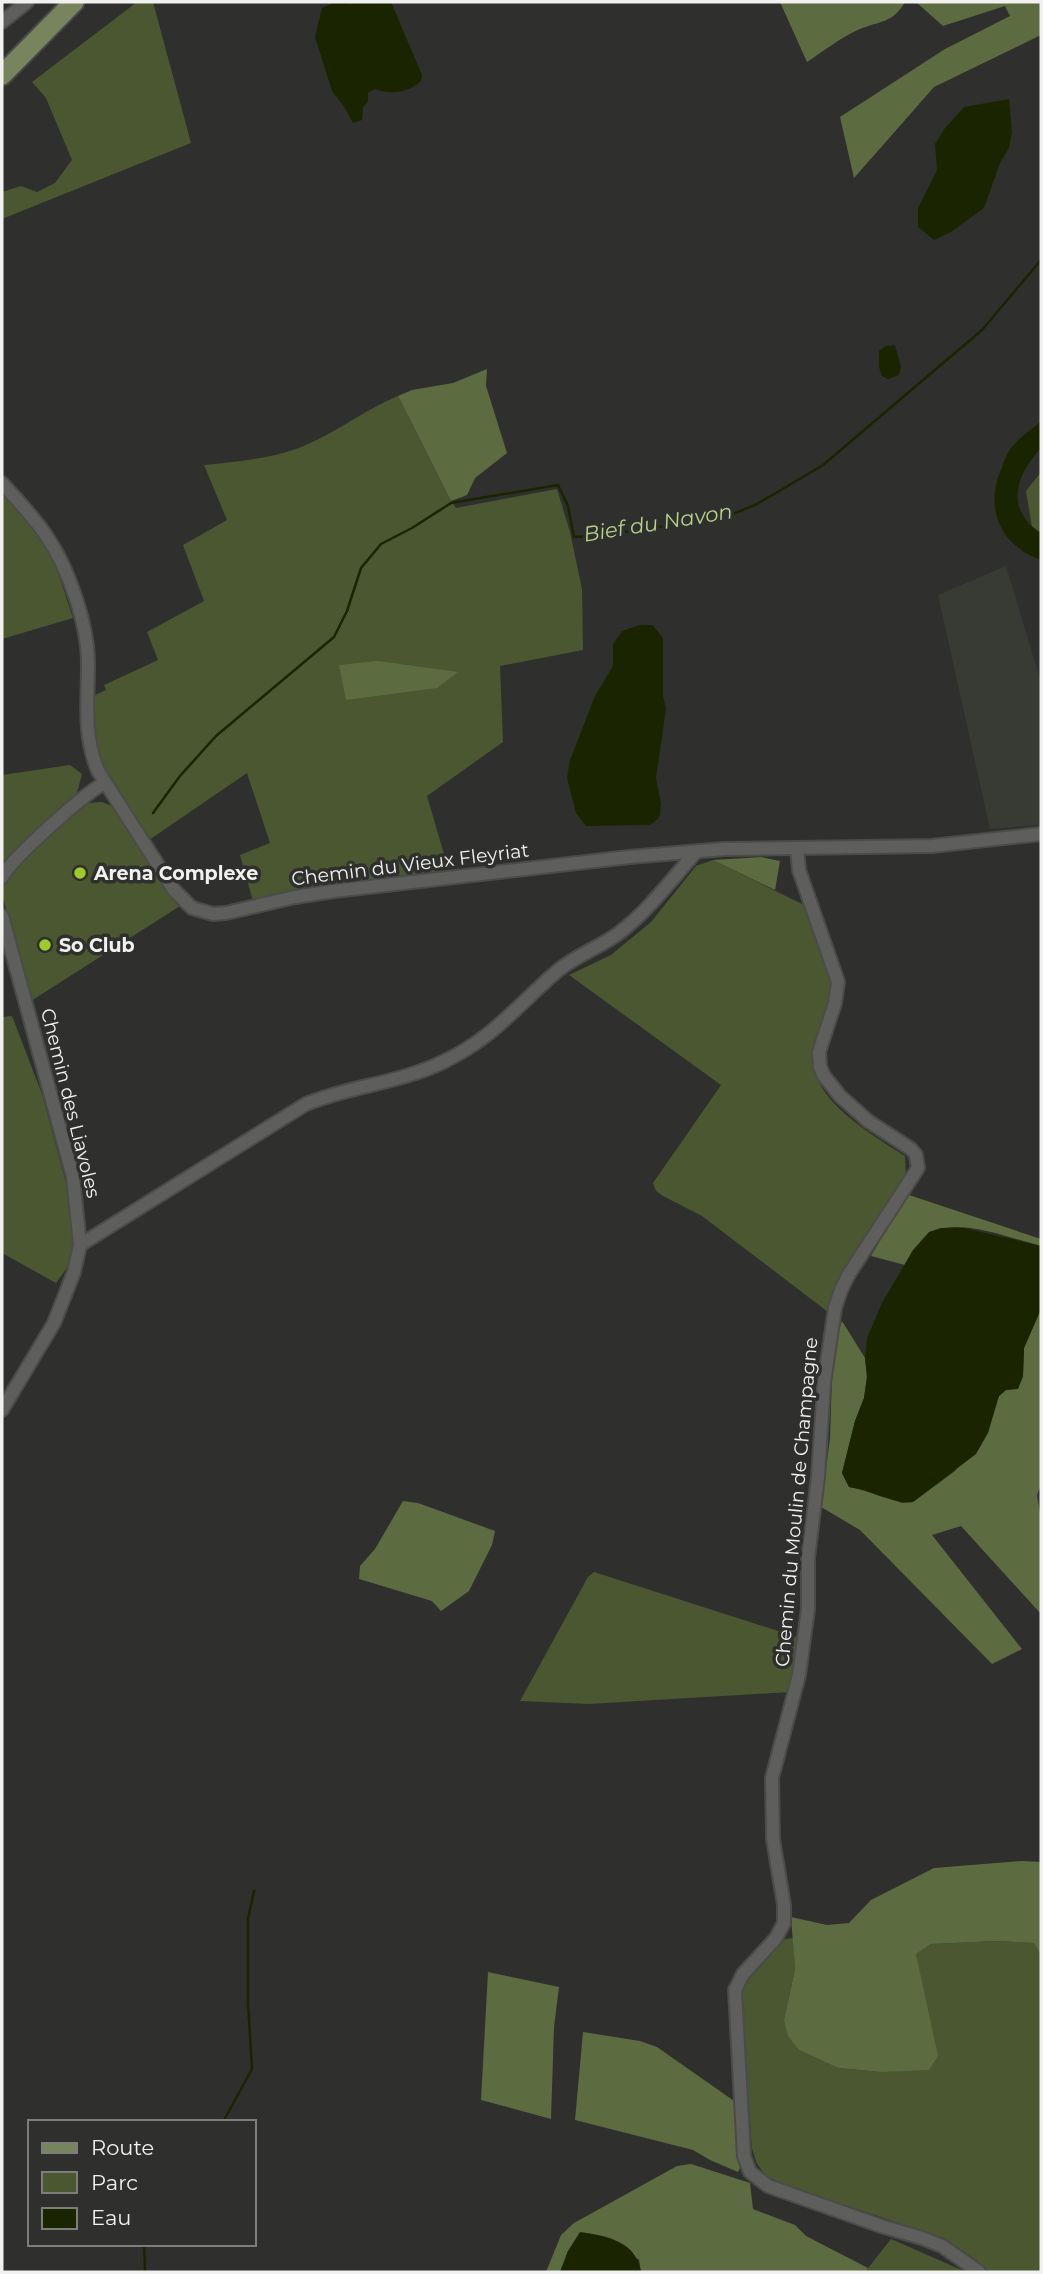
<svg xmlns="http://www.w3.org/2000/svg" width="1043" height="2274" viewBox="0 0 1043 2274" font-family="Montserrat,sans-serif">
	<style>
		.built { fill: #383b33 }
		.green { fill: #4a5730 }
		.forest { fill: #5d6b40 }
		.water { fill: #1a2500 }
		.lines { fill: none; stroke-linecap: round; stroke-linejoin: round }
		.stream { stroke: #1a2500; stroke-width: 2.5 }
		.minor-casing { stroke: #4b4c4a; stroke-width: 16 }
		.primary-casing { stroke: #4b4c4a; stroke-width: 23 }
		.minor { stroke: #5e5f5c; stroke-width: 12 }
		.primary { stroke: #77845d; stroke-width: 19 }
		.poi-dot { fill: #a0c92b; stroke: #2f302d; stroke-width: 2.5 }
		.labels { text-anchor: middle; stroke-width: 7; stroke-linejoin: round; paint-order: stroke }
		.street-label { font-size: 19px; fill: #f1f2f0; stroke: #2f302d }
		.poi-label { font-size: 19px; font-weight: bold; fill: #f1f2f0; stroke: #2f302d; text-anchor: start }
		.water-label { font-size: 21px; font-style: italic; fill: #b9d18b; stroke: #2f302d }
	</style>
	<rect width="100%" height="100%" fill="#2f302d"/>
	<polygon class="built" points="1006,566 1041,682 1041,825 990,829 938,595"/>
	<g class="green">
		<polygon points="137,2 153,2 191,143 2,219 2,192 21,186 37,192 55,183 72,160 46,98 32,82"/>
		<path d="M398 396 451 501 456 508 557 489 570 532 582 589 583 650 500 666 503 742 427 796 449 871 317 886 253 901 240 855 270 843 247 773 149 840C129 810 100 778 94 741 92 727 92 711 91 697L106 690 104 685 158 660 147 632 204 601 183 545 227 520 204 465C235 462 267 459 296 449 332 436 362 411 398 396Z"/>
		<polygon points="1041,472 1041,533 1032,527 1026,491"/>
		<polygon points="2,490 35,528 54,560 73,618 2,639"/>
		<polygon points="70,765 82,774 77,793 88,803 102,802 112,806 180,906 31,1001 2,894 2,775"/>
		<path d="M713 860 806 906C815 930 831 963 831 988 831 1012 817 1034 814 1056 808 1098 875 1137 905 1156L906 1177 828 1312 702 1216 663 1196 656 1191 653 1183 721 1085 569 975 611 955 651 922 696 866Z"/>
		<polygon points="12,1016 42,1094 71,1201 76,1235 72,1261 56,1283 2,1253 2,1017"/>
		<polygon points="594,1572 800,1638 791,1692 589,1704 520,1701 588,1577"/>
		<polygon points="793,1938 795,1969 784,2020 799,2050 838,2068 881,2072 925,2001 916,1954 931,1944 997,1941 1034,1943 1041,1956 1041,2272 989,2272 976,2260 944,2238 793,2188 766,2176 757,2164 752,2149 742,2013 743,1986 785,1939"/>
		<polygon points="891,2239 966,2272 865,2272"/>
	</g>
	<g class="forest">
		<path d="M780 2H905C893 23 880 21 860 29 841 37 824 51 807 62Z"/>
		<polygon points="916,2 1041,2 1041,35 934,87 854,178 840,117 945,49 1010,16 1005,6 943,26"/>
		<polygon points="487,369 486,386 507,453 475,478 467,495 451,501 398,396 412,390 453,383"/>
		<polygon points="378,661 458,672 437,688 346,700 339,665"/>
		<polygon points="761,857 780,861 775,890 713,860"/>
		<path d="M909 1195 1041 1239V1246C1014 1239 972 1223 944 1228 929 1231 912 1252 905 1265L871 1256 892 1220Z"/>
		<polygon points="1041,1309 1041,1485 1037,1495 1041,1519 1041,1614 961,1526 932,1535 1022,1649 992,1664 860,1530 821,1507 830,1438 833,1347 842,1321 865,1358 867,1377 864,1398 855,1421 842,1473 849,1487 866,1490 902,1503 913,1502 955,1471 999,1396 1006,1390 1018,1388 1023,1376 1024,1348"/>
		<polygon points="403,1501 418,1503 495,1531 492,1545 469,1591 441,1611 432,1601 359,1579 360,1566 375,1549"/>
		<polygon points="1022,1861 1041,1862 1041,1956 1034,1943 997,1941 931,1944 916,1954 938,2056 929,2070 881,2072 838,2068 799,2050 788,2036 784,2020 795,1969 791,1917 827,1925 849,1923 871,1900 934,1868"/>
		<polygon points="488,1972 559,1987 554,2027 551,2119 481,2100"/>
		<polygon points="583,2032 640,2041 657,2047 737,2103 741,2165 738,2172 710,2160 693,2150 575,2120"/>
		<polygon points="691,2164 750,2183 753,2209 795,2225 806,2236 868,2268 865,2272 641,2272 639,2259 568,2251 560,2272 546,2272 561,2235 574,2223 677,2166"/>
	</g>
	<g class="water">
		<path d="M336 2 351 4 355 2H391L422 75 421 81C408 93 390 95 375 89L368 93V102L363 107 362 120 353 123 345 108 332 91 315 37 322 8Z"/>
		<polygon points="1009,99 1012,132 1009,148 1000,163 984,208 951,232 934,240 918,227 918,208 937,170 935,144 945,128 964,107"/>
		<polygon points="895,345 901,367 899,375 888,379 882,376 879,367 879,351 886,346"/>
		<path d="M1041 421V448C1016 475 1004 509 1041 533V560C999 545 984 507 1002 467 1005 460 1007 452 1012 447 1019 437 1032 430 1041 421Z"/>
		<polygon points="639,625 653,625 663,638 663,696 666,709 656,778 661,803 660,815 658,819 650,825 586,826 576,813 567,778 570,760 595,696 613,666 613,644 622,631"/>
		<path d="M941 1228H964L1041 1246V1309L1024 1348 1023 1376 1018 1389 1006 1390 999 1396 988 1433 976 1454 913 1502C892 1504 870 1490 849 1487L842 1473 855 1421 864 1398 867 1377 865 1358 867 1338 882 1303 913 1250 929 1232Z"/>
		<path d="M580 2232C607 2236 636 2241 641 2272H560L568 2251Z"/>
	</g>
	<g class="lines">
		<g class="stream">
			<polyline points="153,813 180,776 216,736 334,637 347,611 361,568 381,544 412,528 451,503 558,485 568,506 574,537 596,536 723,518 755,505 781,490 823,465 982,330 1041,260"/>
			<polyline points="223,2122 252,2069 248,2003 248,1919 254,1891"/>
			<polyline points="144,2244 145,2272"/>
		</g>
		<defs>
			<g id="minor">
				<polyline points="2,22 27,2"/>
				<path d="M2 483C17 500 34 517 47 537 69 569 88 625 88 664 88 702 83 735 98 771L174 890 192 908 213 914 226 913 295 897 334 891 629 857 724 849 932 846 1041 834"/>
				<polyline points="797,849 799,870 838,982 835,1003 819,1052 820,1067 824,1076 840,1096 868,1121 911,1149 916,1155 918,1168 849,1274 841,1290 835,1308 824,1383 818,1477 808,1558 808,1609 799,1675 772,1778 773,1839 784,1905 784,1923 776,1938 743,1974 735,1990 744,2156 750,2172 768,2186 881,2226 922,2238 942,2246 979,2272"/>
				<path d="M2 877C11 859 87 791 105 783"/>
				<polyline points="2,916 73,1177 80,1245 74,1272 54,1323 2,1410"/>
				<path d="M80 1245 306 1104C350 1086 400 1083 443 1062 493 1038 516 1007 555 973 574 956 599 948 619 933 648 911 672 879 696 852"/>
			</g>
			<polyline id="primary" points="2,75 74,2"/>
		</defs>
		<use href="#minor" class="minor-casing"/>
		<use href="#primary" class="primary-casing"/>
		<use href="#minor" class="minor"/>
		<use href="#primary" class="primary"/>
	</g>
	<g class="poi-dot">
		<circle cx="80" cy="873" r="7"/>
		<circle cx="45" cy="945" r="7"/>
	</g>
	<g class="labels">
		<g class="street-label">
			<text transform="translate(410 864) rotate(-7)" y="7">Chemin du Vieux Fleyriat</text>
			<text transform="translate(71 1103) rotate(76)" y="7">Chemin des Liavoles</text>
			<text transform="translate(796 1502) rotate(-85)" y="7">Chemin du Moulin de Champagne</text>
		</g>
		<g class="poi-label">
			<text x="94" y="880">Arena Complexe</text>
			<text x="59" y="952">So Club</text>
		</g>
		<g class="water-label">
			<text transform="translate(658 523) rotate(-9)" y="7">Bief du Navon</text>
		</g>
	</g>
	<rect width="1043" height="2274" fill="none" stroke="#f1f2f0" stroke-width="7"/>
	<rect x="28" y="2120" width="228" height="126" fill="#2f302d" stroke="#7d7e7b" stroke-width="2"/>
	<rect x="42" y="2143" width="35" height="10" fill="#77845d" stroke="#7d7e7b" stroke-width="2"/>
	<text x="91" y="2155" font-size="21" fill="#f1f2f0">Route</text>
	<rect x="42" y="2172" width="35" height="21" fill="#4a5730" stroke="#7d7e7b" stroke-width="2"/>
	<text x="91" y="2190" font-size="21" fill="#f1f2f0">Parc</text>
	<rect x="42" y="2208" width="35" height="21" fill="#1a2500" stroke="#7d7e7b" stroke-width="2"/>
	<text x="91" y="2225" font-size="21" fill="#f1f2f0">Eau</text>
</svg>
